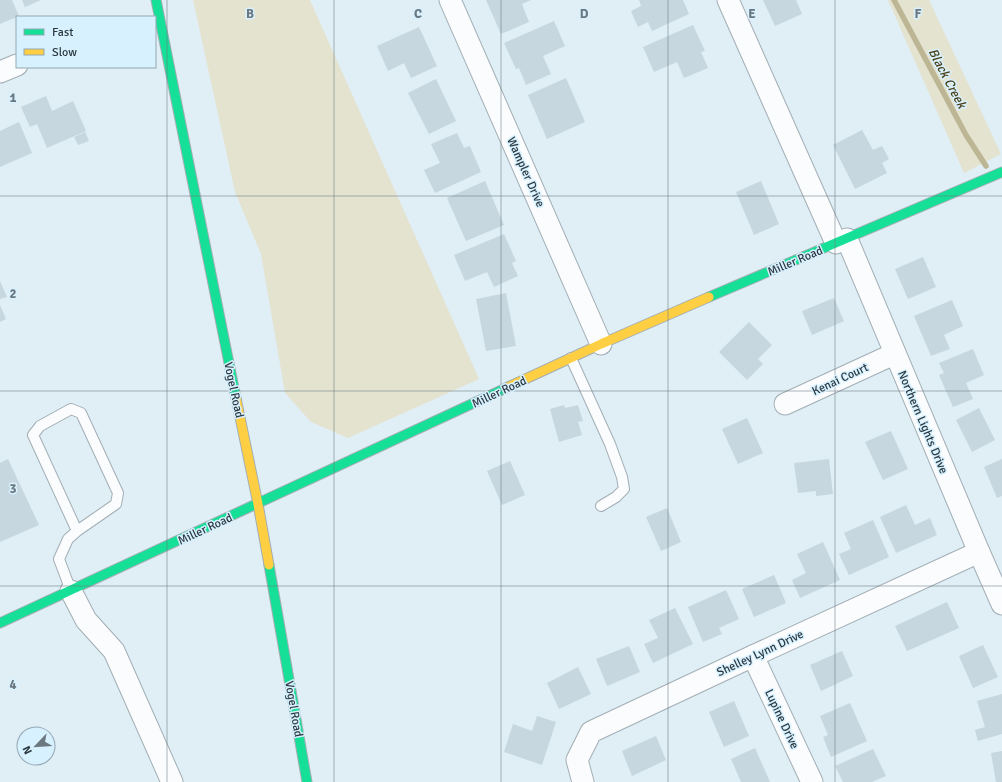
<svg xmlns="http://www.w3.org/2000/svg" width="1002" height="782" viewBox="0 0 1002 782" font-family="Signika,sans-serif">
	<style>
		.green { fill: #e4e3d0 }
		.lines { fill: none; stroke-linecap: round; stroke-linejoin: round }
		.stream { stroke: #bdb695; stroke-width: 5.5 }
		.building { fill: #c6d7e0 }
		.lane-casing { stroke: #a2aeb4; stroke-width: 12 }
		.street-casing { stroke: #a2aeb4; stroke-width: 23 }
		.fast-casing { stroke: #a2aeb4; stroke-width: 11 }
		.slow-casing { stroke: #a2aeb4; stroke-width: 11 }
		.lane { stroke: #fafcfe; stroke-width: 10 }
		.street { stroke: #fafcfe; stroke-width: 21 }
		.fast { stroke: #16e098; stroke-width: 9 }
		.slow { stroke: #ffcf43; stroke-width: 9 }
		.grid { fill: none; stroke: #6c7880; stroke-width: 1; stroke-opacity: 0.55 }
		.labels { text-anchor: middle; stroke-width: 3; stroke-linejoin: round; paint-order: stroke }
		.street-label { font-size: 12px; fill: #2d3940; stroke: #d7f1ff }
		.water-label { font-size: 13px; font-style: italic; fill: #4d4118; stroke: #d7f1ff }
		.grid-label { font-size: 13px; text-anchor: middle; font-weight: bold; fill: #6c7880; stroke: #d7f1ff; stroke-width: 3; stroke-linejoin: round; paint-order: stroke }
	</style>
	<rect width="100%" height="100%" fill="#e0eef6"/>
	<g class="green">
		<polygon points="193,0 310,0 479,379 348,438 311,422 285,393 261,254 235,192"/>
		<polygon points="888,0 929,0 1001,154 964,173"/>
	</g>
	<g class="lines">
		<polyline class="stream" points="894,0 966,135 986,166"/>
	</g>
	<g class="building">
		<polygon points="0,0 12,0 19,16 0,24"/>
		<polygon points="22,0 41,0 25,7"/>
		<polygon points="486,0 531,0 522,4 529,22 501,34"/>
		<polygon points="639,0 683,0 689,14 652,31 648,22 638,27 631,11 641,6"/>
		<polygon points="763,0 796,0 802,14 775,26"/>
		<polygon points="554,21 565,46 543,56 551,74 526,85 519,68 516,69 504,43"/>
		<polygon points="693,25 705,51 701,52 708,68 684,78 677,62 654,72 643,47"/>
		<polygon points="419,27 437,66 411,78 404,63 388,71 377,46"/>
		<polygon points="566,78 585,122 547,139 528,95"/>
		<polygon points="436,79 456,121 429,134 408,93"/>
		<polygon points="46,96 52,111 73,101 86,131 47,148 37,124 30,127 21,107"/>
		<polygon points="19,122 32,153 0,167 0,131"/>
		<polygon points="862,130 873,150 882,146 889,159 882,163 887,173 855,189 833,145"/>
		<polygon points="85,132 89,141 78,145 74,137"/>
		<polygon points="457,133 464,148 470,146 481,172 435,193 424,170 440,163 431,144"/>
		<polygon points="485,181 504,225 466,241 447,198"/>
		<polygon points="761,181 779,224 754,235 736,192"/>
		<polygon points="504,234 516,261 512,263 518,276 494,287 487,272 465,281 454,255"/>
		<polygon points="923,257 936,287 908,299 895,269"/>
		<polygon points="0,281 7,297 0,299"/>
		<polygon points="506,293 516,346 486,351 476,299"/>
		<polygon points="834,298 844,321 812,335 802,311"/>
		<polygon points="952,300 963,326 944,335 950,349 931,356 914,316"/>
		<polygon points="0,305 6,319 0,322"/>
		<polygon points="749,322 772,345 758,359 763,364 747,380 719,352"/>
		<polygon points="973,349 984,375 966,383 973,399 953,407 939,375 944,373 939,363"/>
		<polygon points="564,405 565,408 578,405 583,421 578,422 582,435 559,442 550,409"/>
		<polygon points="979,408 995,440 972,452 956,420"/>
		<polygon points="747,418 763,453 738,464 722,429"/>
		<polygon points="891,431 908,469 883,480 865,442"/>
		<polygon points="8,459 39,525 0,542 0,463"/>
		<polygon points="829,459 833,494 816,496 816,491 798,493 794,463"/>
		<polygon points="1002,459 1002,496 997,498 984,467"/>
		<polygon points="510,461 525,495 502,505 487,471"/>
		<polygon points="906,505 915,525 930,518 937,535 896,553 880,517"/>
		<polygon points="667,508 681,542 661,551 646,517"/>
		<polygon points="873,520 889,557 849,575 839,554 851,549 844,533"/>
		<polygon points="823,542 840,580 800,598 792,580 806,573 797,554"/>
		<polygon points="774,575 786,603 754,617 742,589"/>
		<polygon points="726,590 739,619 719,628 722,634 703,642 688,607"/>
		<polygon points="947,602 959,628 907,651 895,626"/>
		<polygon points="675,608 693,644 653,663 644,644 658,638 649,620"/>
		<polygon points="983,645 998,677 973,688 959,656"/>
		<polygon points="629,646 640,672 607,686 596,659"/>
		<polygon points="842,651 853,676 821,691 810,665"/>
		<polygon points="578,667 591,694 559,709 547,683"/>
		<polygon points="1002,694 1002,734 978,741 975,730 985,727 977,701"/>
		<polygon points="734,701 749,736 724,747 709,712"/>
		<polygon points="850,703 867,741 831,757 823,737 828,735 820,716"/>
		<polygon points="537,716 556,722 542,765 504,752 513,724 532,731"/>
		<polygon points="656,736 666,760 632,776 622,751"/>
		<polygon points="755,748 770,782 741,782 731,759"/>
		<polygon points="873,749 886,776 872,782 843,782 835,766"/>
		<polygon points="1002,751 1002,782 996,782 991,753"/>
	</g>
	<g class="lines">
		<defs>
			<g id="lane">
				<polyline points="571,358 610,444 622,477 624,489 616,497 601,506"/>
				<polyline points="71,591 59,559 68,539 77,531 116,504 118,493 81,413 71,409 40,426 33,435 77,531"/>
			</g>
			<g id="street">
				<polyline points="450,0 601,344"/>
				<polyline points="728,0 836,243"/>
				<polyline points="0,72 17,65"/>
				<polyline points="847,239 979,552 1002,604"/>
				<polyline points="785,404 894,354"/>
				<polyline points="71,591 86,620 114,651 172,782"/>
				<polyline points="753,656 812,782"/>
				<polyline points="583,782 577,760 591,732 753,656 979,552"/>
			</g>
			<g id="fast">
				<polyline points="156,0 236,398"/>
				<polyline points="709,297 1002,172"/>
				<polyline points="269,565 307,782"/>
				<polyline points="0,623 506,388"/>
			</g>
			<g id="slow">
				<polyline points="506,388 601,344 709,297"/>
				<polyline points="236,398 258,504 269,565"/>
			</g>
		</defs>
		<use href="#lane" class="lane-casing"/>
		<use href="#street" class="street-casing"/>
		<use href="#fast" class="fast-casing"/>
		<use href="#slow" class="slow-casing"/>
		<use href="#lane" class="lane"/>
		<use href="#street" class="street"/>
		<use href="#fast" class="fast"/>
		<use href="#slow" class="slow"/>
	</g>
	<path class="grid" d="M167 0V782M334 0V782M501 0V782M668 0V782M835 0V782M0 196H1002M0 391H1002M0 586H1002"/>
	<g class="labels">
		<g class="street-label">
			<text transform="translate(526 172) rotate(66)" y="4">Wampler Drive</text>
			<text transform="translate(795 261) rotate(-23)" y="4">Miller Road</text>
			<text transform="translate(840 379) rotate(-25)" y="4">Kenai Court</text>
			<text transform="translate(234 390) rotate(78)" y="4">Vogel Road</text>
			<text transform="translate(499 392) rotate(-25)" y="4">Miller Road</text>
			<text transform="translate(923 422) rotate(67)" y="4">Northern Lights Drive</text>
			<text transform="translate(205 529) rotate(-25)" y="4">Miller Road</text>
			<text transform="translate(760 653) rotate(-25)" y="4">Shelley Lynn Drive</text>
			<text transform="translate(294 709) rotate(80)" y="4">Vogel Road</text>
			<text transform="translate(782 719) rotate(65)" y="4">Lupine Drive</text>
		</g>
		<g class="water-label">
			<text transform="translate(948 78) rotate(62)" y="5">Black Creek</text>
		</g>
	</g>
	<g class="grid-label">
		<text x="250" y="18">B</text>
		<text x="418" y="18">C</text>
		<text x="584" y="18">D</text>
		<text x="752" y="18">E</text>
		<text x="918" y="18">F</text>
		<text x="13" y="102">1</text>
		<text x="13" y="298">2</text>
		<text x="13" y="493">3</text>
		<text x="13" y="689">4</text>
	</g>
	<rect x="16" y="16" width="140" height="52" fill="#d7f1ff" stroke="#93a7b3"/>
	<rect x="24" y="29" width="20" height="6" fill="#16e098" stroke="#93a7b3"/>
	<text x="52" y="36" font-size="12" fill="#2d3940">Fast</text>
	<rect x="24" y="49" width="20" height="6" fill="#ffcf43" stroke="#93a7b3"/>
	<text x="52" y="56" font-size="12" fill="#2d3940">Slow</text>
	<g transform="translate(36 746) rotate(245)"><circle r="19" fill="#d7f1ff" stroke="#93a7b3"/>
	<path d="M0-3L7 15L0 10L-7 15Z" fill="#6c7880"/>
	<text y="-6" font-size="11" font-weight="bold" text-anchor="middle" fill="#2d3940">N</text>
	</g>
</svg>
